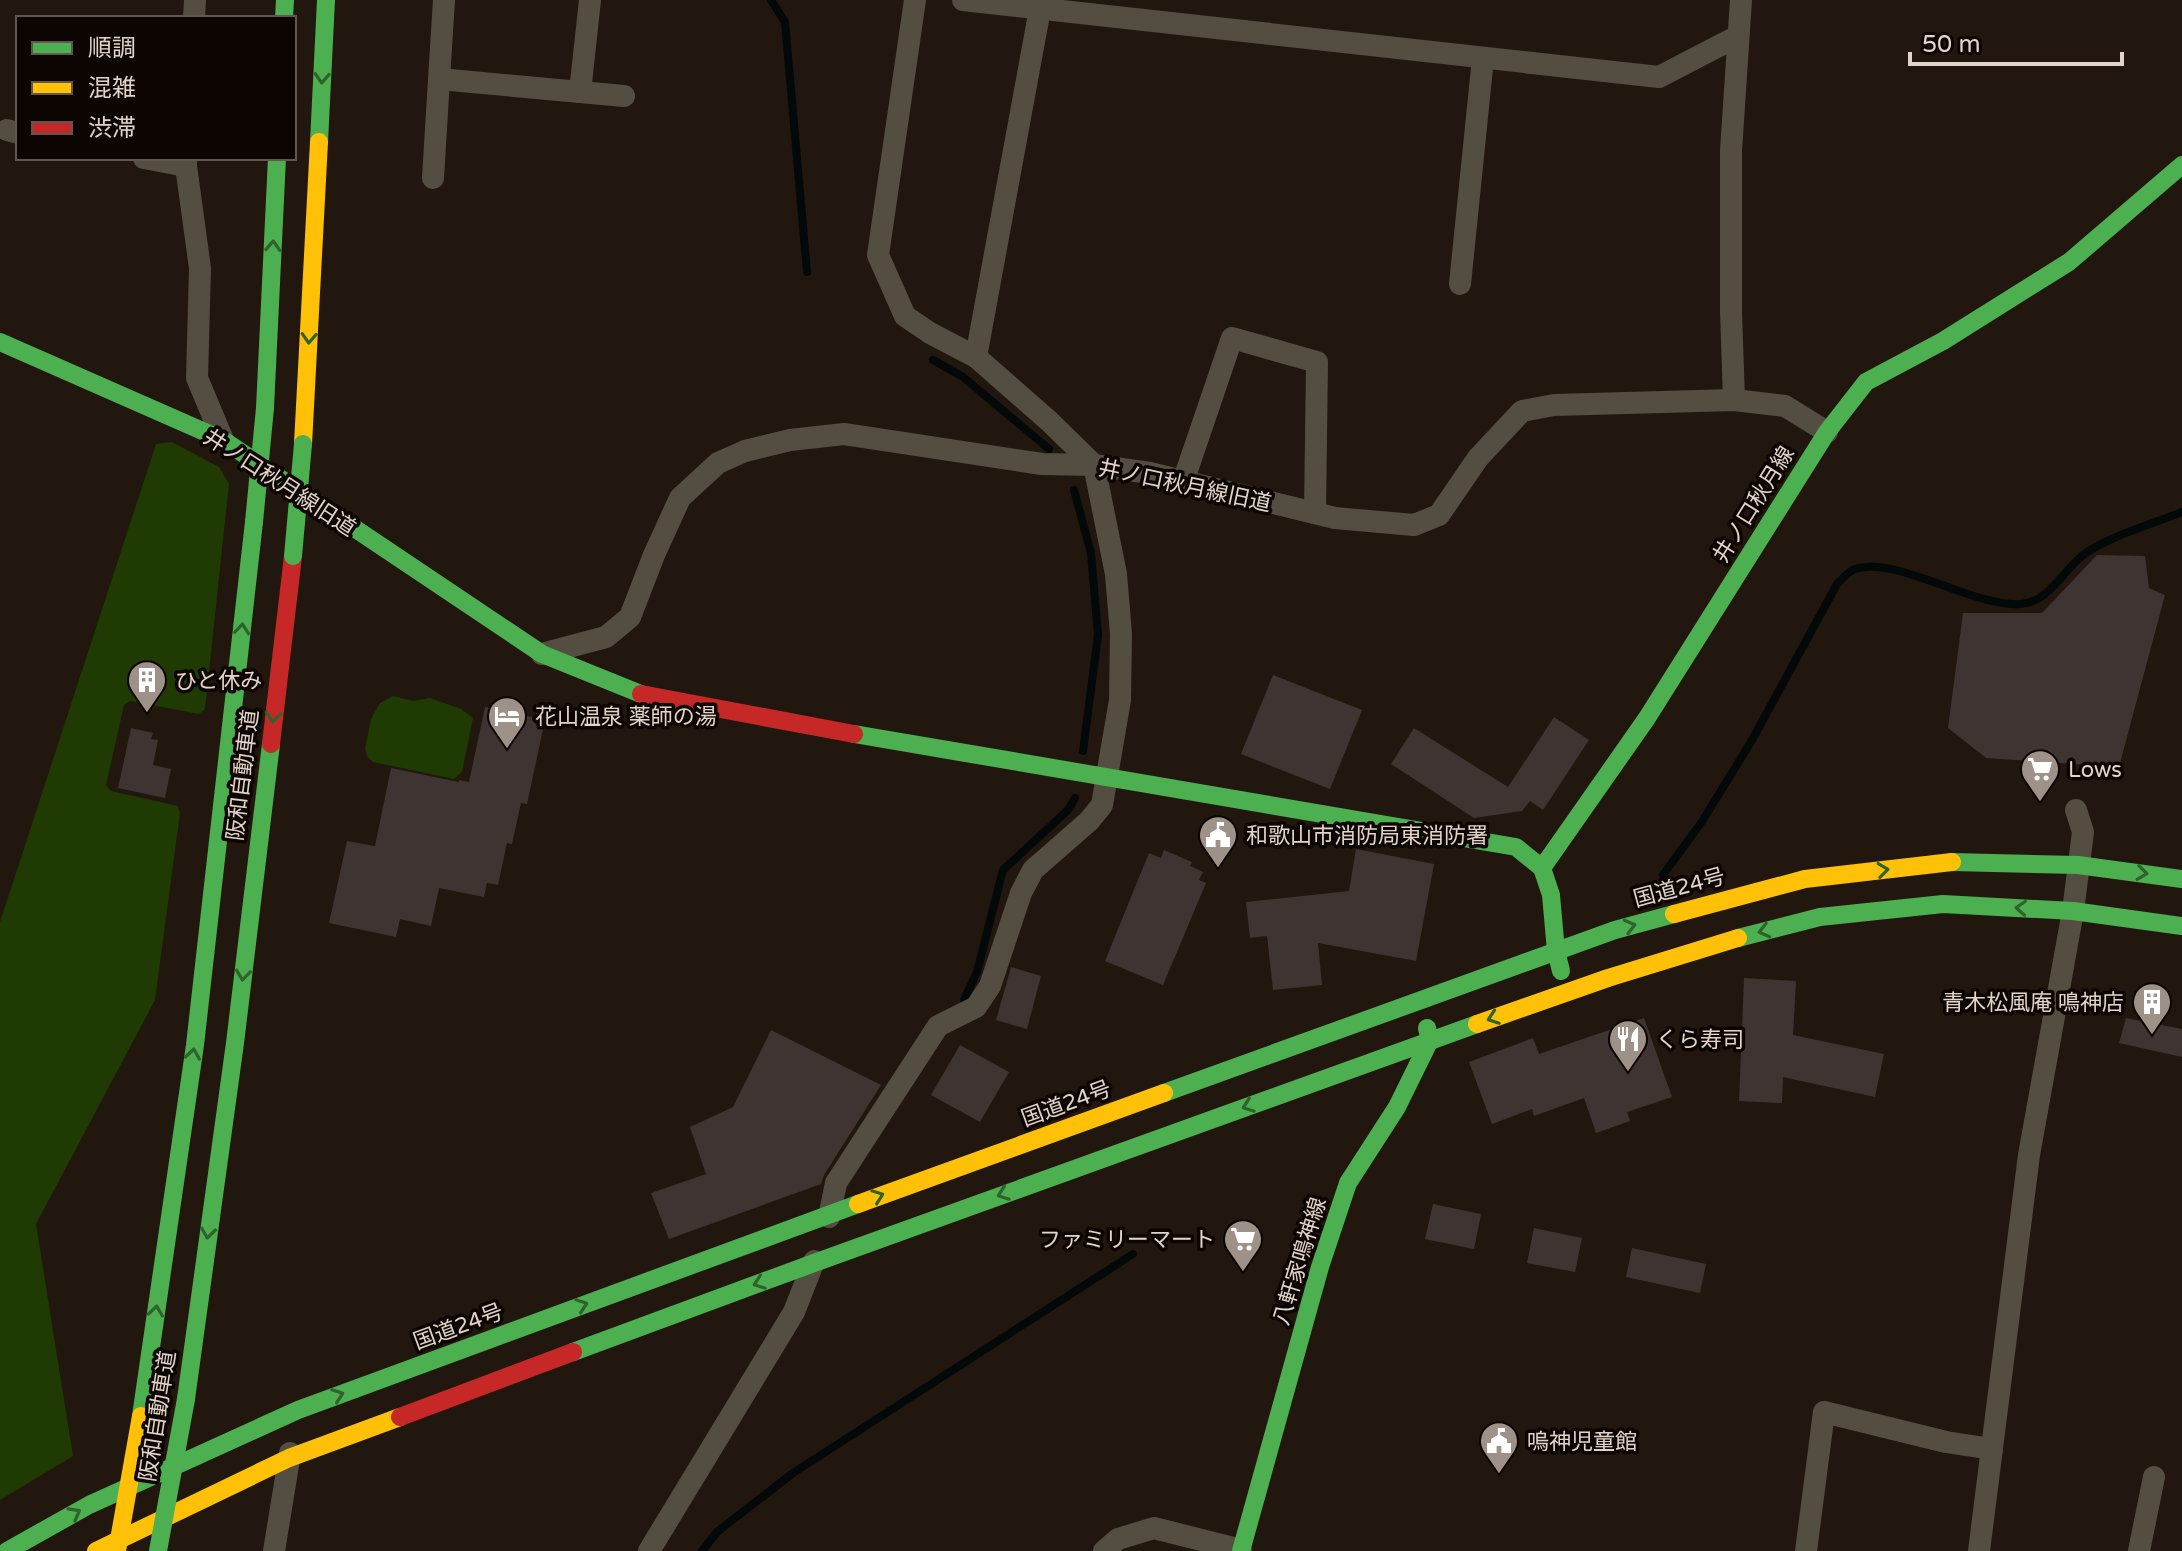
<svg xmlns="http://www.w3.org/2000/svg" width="2182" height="1551" viewBox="0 0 2182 1551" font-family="'Varela Round','Noto Sans JP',sans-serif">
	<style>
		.green { fill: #1f3a02 }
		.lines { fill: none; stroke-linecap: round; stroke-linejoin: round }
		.stream { stroke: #030809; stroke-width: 8 }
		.building { fill: #3e3432 }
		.street { stroke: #544e42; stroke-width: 22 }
		.fast { stroke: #4caf50; stroke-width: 18 }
		.slow { stroke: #ffc107; stroke-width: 18 }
		.jam { stroke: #c62828; stroke-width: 18 }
		.fast-bridge { stroke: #4caf50; stroke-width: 18 }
		.slow-bridge { stroke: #ffc107; stroke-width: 18 }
		.oneway { stroke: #2f622c }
		.labels { text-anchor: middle; stroke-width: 7; stroke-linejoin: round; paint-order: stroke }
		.street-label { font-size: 22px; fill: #e1d3c9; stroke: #0c0501 }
		.poi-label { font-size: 22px; fill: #e1d3c9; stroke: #0c0501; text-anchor: start }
	</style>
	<rect width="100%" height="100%" fill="#22170e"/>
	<g class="green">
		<polygon points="172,442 219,467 229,484 205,709 199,714 130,701 124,705 106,785 111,791 178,806 180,813 155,1000 36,1224 73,1456 0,1500 0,922 156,444"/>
		<polygon points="393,696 413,701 430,698 461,709 473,718 462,772 454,779 373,762 367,756 365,749 371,719 380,703"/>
	</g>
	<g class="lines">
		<g class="stream">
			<polyline points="771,0 785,22 807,272"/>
			<polyline points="933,360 963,377 1049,449"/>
			<polyline points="1074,490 1091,553 1098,635 1083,751"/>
			<path d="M1663 875 1703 820 1752 740 1837 584C1842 579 1849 571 1855 569 1896 555 1974 608 2021 604 2049 602 2062 572 2082 556 2106 537 2153 524 2182 512"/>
			<polyline points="964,1000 977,972 1003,870 1068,810 1075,798"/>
			<polyline points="702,1551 717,1532 793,1473 1133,1254"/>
		</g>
	</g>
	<g class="building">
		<polygon points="2097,555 2145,556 2149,588 2165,595 2119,767 1986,758 1948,728 1963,613 2042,613"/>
		<polygon points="1273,675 1362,710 1330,789 1241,754"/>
		<polygon points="485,707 545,720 527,804 521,803 512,844 507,843 498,885 487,883 484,897 439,888 431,926 400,919 396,937 329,923 347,841 375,846 391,768 459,782 459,780 469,782"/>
		<polygon points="1554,717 1589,740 1543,810 1530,801 1522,811 1474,818 1391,764 1414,728 1508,787"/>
		<polygon points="131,728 153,733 151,739 158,740 153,765 171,769 165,798 118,788"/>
		<polygon points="1356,849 1434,864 1416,961 1318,943 1322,985 1273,990 1267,936 1250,938 1246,902 1349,891"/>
		<polygon points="1164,850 1192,862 1190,866 1203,872 1199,880 1206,883 1163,985 1105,961 1149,853 1161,858"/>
		<polygon points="1011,967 1041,976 1027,1029 996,1020"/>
		<polygon points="1744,978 1796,981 1793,1035 1884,1054 1875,1097 1783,1077 1782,1103 1739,1101"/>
		<polygon points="1644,1018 1672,1097 1627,1112 1630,1121 1596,1133 1584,1098 1534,1116 1532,1109 1492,1124 1469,1062 1533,1038 1539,1054"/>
		<polygon points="2126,1018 2182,1029 2182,1057 2119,1043"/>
		<polygon points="771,1030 881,1085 824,1175 821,1184 669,1239 651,1193 706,1174 690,1127 733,1107"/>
		<polygon points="960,1045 1009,1072 980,1122 931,1095"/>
		<polygon points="1433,1204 1481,1214 1474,1249 1425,1239"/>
		<polygon points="1534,1228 1582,1238 1575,1272 1527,1263"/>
		<polygon points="1632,1248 1706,1264 1700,1293 1626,1277"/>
	</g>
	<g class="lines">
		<g class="street">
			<polyline points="444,0 439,79 580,92 590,0"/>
			<polyline points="963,0 1659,77 1738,36"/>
			<polyline points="194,18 195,0"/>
			<polyline points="580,92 624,96"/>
			<polyline points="7,130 18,133"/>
			<polyline points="144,158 186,166"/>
			<polyline points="186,158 186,166 200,268 197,378 223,440"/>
			<polyline points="433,178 439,79"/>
			<polyline points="1460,284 1483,58"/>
			<polyline points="976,357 1040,9"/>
			<polyline points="1734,400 1731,311 1731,151 1741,0"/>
			<polyline points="1183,482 1232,338 1317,362 1315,513"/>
			<polyline points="542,654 606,637 630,617 654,555 680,498 718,463 745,451 790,440 844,434 1042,464 1094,465 1150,473 1335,518 1414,525 1439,515 1478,458 1522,411 1554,405 1734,400 1785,406 1827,432"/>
			<polyline points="829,1217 836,1183 938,1026 976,1007 990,986 1021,893 1033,870 1089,821 1102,805 1120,700 1121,634 1116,574 1094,465 1049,421 976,357 930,333 905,316 878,255 915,0"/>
			<polyline points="274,1551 290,1453"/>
			<polyline points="649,1551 794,1312 814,1261"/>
			<polyline points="1104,1551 1118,1539 1154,1528 1241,1550"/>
			<polyline points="1806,1551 1824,1412 1946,1442 1992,1449"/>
			<polyline points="1979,1551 2029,1155 2073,911 2083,832 2076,810"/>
			<polyline points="2139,1551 2154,1477"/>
		</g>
		<g class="fast">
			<polyline points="284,18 285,0"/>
			<polyline points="319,142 326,0"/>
			<polyline points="0,342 223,440 542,654 641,694"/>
			<polyline points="265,408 277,158"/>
			<polyline points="854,734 1516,847 1542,868"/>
			<polyline points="1952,862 2078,865 2182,879"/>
			<polyline points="1542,868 1647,718 1827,432 1866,382 1943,341 2069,262 2182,165"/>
			<polyline points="1542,868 1551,895 1556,951 1561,971"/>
			<polyline points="1738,938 1820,917 1943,904 2073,911 2182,926"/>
			<polyline points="1164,1093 1615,930 1674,914"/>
			<polyline points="573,1352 814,1263 1477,1024"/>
			<polyline points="186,1399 235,1043 271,744"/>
			<polyline points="141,1416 195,1045 254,522"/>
			<polyline points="7,1551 89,1505 298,1410 858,1204"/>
			<polyline points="1241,1551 1320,1267 1348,1183 1397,1107 1430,1040 1427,1028"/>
		</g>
		<g class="slow">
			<polyline points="303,444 319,142"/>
			<polyline points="1674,914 1805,879 1952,862"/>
			<polyline points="1477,1024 1608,978 1738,938"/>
			<polyline points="858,1204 1164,1093"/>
			<polyline points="96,1551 289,1458 400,1417"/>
		</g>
		<g class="jam">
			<polyline points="641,694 854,734"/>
			<polyline points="271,744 293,556"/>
			<polyline points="400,1417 573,1352"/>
		</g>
		<g class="fast-bridge">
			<polyline points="254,522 265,408"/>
			<polyline points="293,556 303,444"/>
			<polyline points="158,1551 186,1399"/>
		</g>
		<polyline class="slow-bridge" points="117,1551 141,1416"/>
	</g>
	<defs><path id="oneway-chevron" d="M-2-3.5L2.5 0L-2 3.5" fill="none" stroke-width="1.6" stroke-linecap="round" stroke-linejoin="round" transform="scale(2)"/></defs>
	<g class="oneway">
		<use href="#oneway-chevron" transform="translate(322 78) rotate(93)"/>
		<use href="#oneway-chevron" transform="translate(273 246) rotate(-87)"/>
		<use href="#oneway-chevron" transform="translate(309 338) rotate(93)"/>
		<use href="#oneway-chevron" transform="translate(242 629) rotate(-84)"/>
		<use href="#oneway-chevron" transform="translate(273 717) rotate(97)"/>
		<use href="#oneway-chevron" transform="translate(1883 870) rotate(-7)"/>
		<use href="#oneway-chevron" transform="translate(2142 873) rotate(7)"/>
		<use href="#oneway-chevron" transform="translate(2021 908) rotate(-177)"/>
		<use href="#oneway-chevron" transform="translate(1630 926) rotate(-15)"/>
		<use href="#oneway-chevron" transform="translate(1764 931) rotate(166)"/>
		<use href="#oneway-chevron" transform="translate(243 975) rotate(97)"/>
		<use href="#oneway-chevron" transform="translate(1493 1018) rotate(161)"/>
		<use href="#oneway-chevron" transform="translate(193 1054) rotate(-82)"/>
		<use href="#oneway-chevron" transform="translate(1248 1106) rotate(160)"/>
		<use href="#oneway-chevron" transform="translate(1003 1194) rotate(160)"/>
		<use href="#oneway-chevron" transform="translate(878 1196) rotate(-20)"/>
		<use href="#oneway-chevron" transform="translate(208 1233) rotate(98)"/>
		<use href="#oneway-chevron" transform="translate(759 1283) rotate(160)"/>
		<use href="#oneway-chevron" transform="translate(582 1305) rotate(-20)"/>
		<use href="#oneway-chevron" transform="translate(156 1311) rotate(-82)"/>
		<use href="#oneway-chevron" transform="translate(338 1395) rotate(-20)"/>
		<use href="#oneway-chevron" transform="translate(75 1513) rotate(-29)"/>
	</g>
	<defs>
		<symbol id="building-pin" viewBox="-11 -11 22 30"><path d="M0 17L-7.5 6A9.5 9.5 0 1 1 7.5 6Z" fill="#9e9188" stroke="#0c0501"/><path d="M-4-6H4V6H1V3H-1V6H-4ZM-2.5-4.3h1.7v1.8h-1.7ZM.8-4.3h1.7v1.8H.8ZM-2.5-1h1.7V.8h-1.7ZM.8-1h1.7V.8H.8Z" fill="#fff"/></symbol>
		<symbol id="hotel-pin" viewBox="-11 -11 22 30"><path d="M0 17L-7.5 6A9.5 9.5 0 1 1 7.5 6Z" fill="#9e9188" stroke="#0c0501"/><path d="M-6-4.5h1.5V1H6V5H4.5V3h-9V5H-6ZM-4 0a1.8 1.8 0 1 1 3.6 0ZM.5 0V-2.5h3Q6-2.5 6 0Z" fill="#fff"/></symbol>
		<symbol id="supermarket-pin" viewBox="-11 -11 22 30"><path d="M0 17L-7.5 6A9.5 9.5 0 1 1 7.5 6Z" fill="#9e9188" stroke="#0c0501"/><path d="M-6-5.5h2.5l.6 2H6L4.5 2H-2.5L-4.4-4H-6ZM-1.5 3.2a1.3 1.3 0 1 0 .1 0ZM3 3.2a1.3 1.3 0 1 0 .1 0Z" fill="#fff"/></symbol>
		<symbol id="civic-pin" viewBox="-11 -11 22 30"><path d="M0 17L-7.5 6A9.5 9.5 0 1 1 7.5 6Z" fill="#9e9188" stroke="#0c0501"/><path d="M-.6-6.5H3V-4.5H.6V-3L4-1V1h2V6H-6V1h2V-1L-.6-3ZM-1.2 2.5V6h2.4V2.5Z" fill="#fff"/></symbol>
		<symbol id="restaurant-pin" viewBox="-11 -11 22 30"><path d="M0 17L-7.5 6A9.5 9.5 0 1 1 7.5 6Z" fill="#9e9188" stroke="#0c0501"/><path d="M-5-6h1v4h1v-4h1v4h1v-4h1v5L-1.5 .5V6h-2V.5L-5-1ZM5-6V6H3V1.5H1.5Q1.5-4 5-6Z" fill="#fff"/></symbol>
	</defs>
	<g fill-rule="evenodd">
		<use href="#building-pin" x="125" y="658" width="44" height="60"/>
		<use href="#hotel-pin" x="485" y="694" width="44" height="60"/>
		<use href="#supermarket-pin" x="2018" y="747" width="44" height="60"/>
		<use href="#civic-pin" x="1196" y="813" width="44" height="60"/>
		<use href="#building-pin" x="2130" y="980" width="44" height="60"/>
		<use href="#restaurant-pin" x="1606" y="1017" width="44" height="60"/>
		<use href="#supermarket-pin" x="1221" y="1217" width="44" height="60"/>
		<use href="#civic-pin" x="1477" y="1419" width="44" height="60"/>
	</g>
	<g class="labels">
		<g class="street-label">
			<text transform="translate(280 482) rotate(33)" y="8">井ノ口秋月線旧道</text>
			<text transform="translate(1185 485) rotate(12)" y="8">井ノ口秋月線旧道</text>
			<text transform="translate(1753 504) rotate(-58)" y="8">井ノ口秋月線</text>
			<text transform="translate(242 775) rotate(-83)" y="8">阪和自動車道</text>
			<text transform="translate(1679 887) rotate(-15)" y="8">国道24号</text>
			<text transform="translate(1066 1103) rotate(-20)" y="8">国道24号</text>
			<text transform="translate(1299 1261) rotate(-73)" y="8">八軒家鳴神線</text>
			<text transform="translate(458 1326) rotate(-20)" y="8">国道24号</text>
			<text transform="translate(157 1416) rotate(-81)" y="8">阪和自動車道</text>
		</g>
		<g class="poi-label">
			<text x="175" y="688">ひと休み</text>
			<text x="535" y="724">花山温泉 薬師の湯</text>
			<text x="2068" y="777">Lows</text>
			<text x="1246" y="843">和歌山市消防局東消防署</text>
			<text x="2124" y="1010" text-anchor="end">青木松風庵 鳴神店</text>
			<text x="1656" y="1047">くら寿司</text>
			<text x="1215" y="1247" text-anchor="end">ファミリーマート</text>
			<text x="1527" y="1449">嗚神児童館</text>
		</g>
	</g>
	<rect x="16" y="16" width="280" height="144" fill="#0c0501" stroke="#615751" stroke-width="2"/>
	<rect x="32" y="42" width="40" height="12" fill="#4caf50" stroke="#615751" stroke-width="2"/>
	<text x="88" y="56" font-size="24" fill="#e1d3c9">順調</text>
	<rect x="32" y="82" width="40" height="12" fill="#ffc107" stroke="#615751" stroke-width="2"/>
	<text x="88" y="96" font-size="24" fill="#e1d3c9">混雑</text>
	<rect x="32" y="122" width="40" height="12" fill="#c62828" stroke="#615751" stroke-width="2"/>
	<text x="88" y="136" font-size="24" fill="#e1d3c9">渋滞</text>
	<path d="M1910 52v12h212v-12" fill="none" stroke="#e1d3c9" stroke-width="4"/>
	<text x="1922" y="52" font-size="24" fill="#e1d3c9" stroke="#0c0501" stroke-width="6" paint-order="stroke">50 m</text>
</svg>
